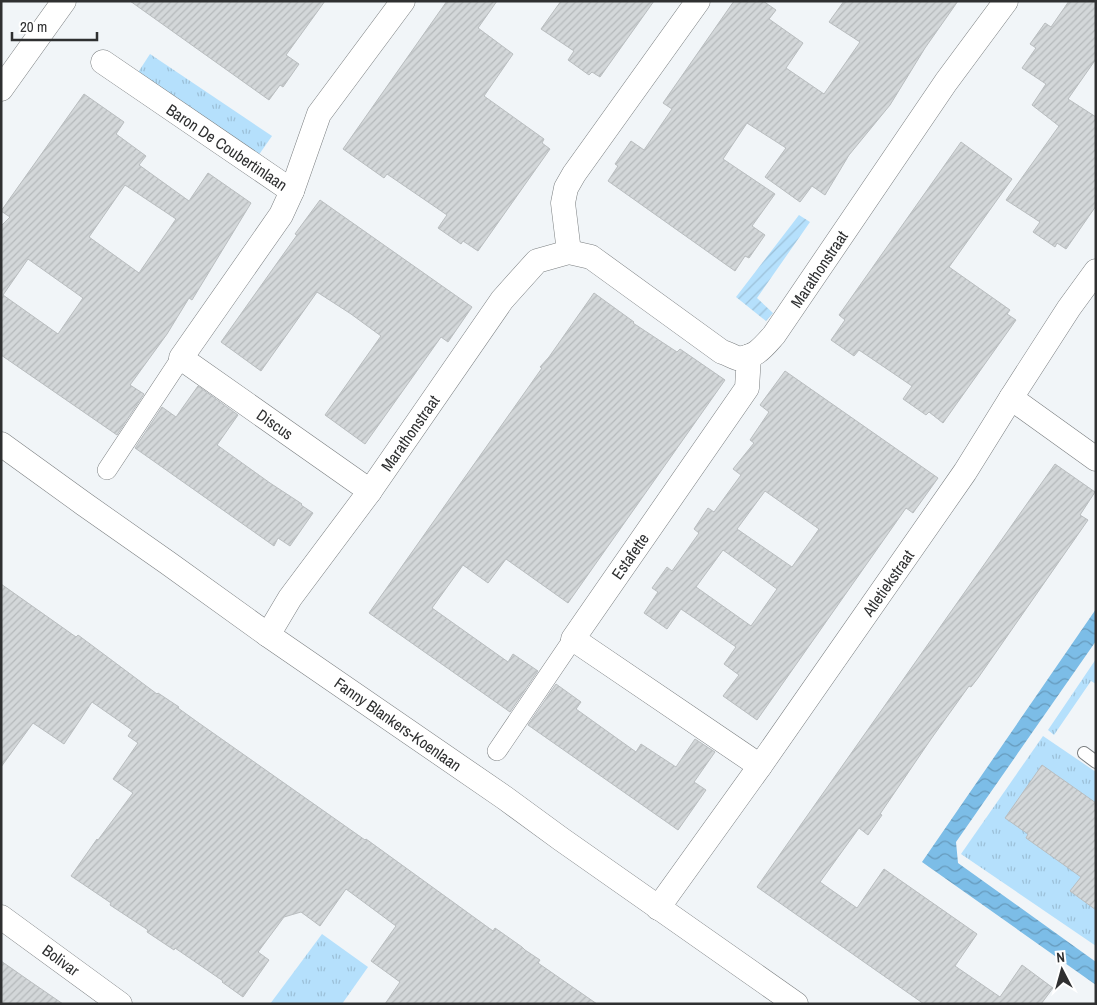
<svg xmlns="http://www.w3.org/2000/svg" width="1097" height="1005" viewBox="0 0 1097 1005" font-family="'Archivo Narrow',sans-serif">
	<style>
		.grass { fill: url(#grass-tufts) }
		.garden { fill: url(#garden-furrows) }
		.water { fill: url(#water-waves) }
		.building { fill: url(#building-hatch); stroke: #b9bdbf; fill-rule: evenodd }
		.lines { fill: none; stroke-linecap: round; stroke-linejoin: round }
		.service-casing { stroke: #7b7f81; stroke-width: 14 }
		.pedestrian-casing { stroke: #7b7f81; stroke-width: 20 }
		.minor-casing { stroke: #7b7f81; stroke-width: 25 }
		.service { stroke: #fff; stroke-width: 12 }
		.pedestrian { stroke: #fff; stroke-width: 19 }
		.minor { stroke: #fff; stroke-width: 24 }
		.labels { text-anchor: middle; stroke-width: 4; stroke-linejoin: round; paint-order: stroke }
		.street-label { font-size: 16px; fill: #2f3031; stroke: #fff }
	</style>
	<defs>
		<pattern id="grass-tufts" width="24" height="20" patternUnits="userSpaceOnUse" patternTransform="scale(1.25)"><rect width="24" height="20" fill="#b5e0fc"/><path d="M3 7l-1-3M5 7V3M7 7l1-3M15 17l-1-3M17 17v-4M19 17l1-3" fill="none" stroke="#9cc0d8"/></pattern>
		<pattern id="garden-furrows" width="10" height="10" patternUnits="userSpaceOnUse" patternTransform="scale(1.25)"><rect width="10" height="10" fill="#b5e0fc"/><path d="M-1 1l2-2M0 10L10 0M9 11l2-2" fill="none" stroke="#9cc0d8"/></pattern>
		<pattern id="water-waves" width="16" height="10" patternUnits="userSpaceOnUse" patternTransform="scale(1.25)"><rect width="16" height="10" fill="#7cbde7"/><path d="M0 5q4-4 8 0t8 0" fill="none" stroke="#669abc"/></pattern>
		<pattern id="building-hatch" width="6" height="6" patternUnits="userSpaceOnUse" patternTransform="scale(1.25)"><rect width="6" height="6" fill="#d3d7d9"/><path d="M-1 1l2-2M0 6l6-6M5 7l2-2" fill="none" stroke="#b5b9bb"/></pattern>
	</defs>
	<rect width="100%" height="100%" fill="#f1f5f8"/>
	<g class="grass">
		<polygon points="150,54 272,136 258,156 137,74"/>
		<polygon points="1096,659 1096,684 1091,681 1054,735 1048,730"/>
		<polygon points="1043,736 1096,772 1096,946 961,854"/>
		<polygon points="322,934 368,967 342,1004 270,1004"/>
	</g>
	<polygon class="garden" points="799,215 810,222 757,298 773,313 766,321 736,297"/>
	<polygon class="water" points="1096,609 1096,641 956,842 958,863 1096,962 1096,985 922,862"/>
	<g class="building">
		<polygon points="130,1 325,1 286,55 299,64 283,87 280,85 269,100"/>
		<polygon points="447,1 497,1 478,28 513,54 484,96 544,139 542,143 550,149 478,251 463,241 461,244 438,228 447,215 387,174 384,178 343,149"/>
		<polygon points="561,1 654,1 600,77 592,72 589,75 568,60 574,51 541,29"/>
		<polygon points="734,1 763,1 776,10 769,19 803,43 786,68 824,94 860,42 829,22 844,1 958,1 925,48 890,105 849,155 825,195 812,186 800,202 765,177 786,148 747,123 723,159 775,194 752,226 765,235 749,258 745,256 735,271 608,181 618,166 615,164 631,141 644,150 672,109 663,103"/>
		<polygon points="1069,1 1096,1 1096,59 1068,99 1096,117 1096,206 1066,249 1057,243 1055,247 1033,232 1040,222 1006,200 1059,126 1032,105 1046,84 1022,68 1036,48 1030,44 1045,23 1051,27"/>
		<path d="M84 94 124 122 116 134 146 156 139 165 189 201 208 173 251 203 192 300 189 298 167 334 130 385 144 394 117 435 1 355V226L10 217 1 211ZM125 185 176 219 139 273 89 237ZM28 259 83 298 58 334 3 295Z"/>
		<polygon points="961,142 1012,179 949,267 1010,310 1007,314 1016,320 943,423 929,412 926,415 903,399 912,386 859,350 854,356 831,340 845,320 839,315"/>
		<polygon points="320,200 472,307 448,342 441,337 365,444 325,415 381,336 351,314 317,292 261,371 221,342 297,235 295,234"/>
		<polygon points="594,293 634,322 633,323 677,352 680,349 725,380 568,603 506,559 488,583 463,565 432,608 508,662 513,654 538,671 510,712 369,613 542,368 540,367 549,357"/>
		<path d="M785 371 938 478 913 513 906 508 757 720 723 696 739 675 724 664 736 647 681 609 667 629 644 613 658 592 652 588 667 567 672 571 699 533 694 529 708 508 714 512 741 475 733 469 754 443 750 440 769 412 760 405ZM765 491 819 529 792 567 737 529ZM723 550 777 589 751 626 696 587Z"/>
		<polygon points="198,386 238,415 217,445 270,483 302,504 301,505 313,513 290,546 278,538 274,546 135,448 162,407 176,417"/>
		<polygon points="1055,464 1095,492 1080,515 1088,520 978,678 971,687 969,686 931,739 880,814 882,815 868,835 859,828 820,882 857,908 884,869 977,934 955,966 1000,997 1022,965 1053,988 1041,1004 924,1004 757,887"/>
		<polygon points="1,584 76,637 78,635 157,694 158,693 179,707 178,708 196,721 365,840 366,839 493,931 495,928 522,947 525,950 540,960 538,963 597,1004 385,1004 400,982 371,961 396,926 346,889 320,926 301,912 284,917 258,952 269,960 243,997 222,982 223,981 175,948 174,950 147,932 148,930 110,905 111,903 71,876 97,839 98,840 133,793 113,779 138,743 128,736 132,730 92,702 64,744 33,723 1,767"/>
		<polygon points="556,684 581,702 576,709 636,752 641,744 676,767 695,739 715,752 694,782 706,790 678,830 528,725"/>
		<polygon points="1042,765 1096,803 1096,910 1070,891 1081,877 1026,838 1028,834 1005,818"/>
		<polygon points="1,961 31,982 63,1004 1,1004"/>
	</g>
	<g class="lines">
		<defs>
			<polyline id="service" points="1084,753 1096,762"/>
			<g id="pedestrian">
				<polyline points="107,470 181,358"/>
				<polyline points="497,751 573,639"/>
			</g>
			<g id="minor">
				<polyline points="103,62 292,191"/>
				<polyline points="1,89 64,1"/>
				<polyline points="569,252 563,203 566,188 574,174 698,1"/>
				<polyline points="749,356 747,388 573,639 760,766"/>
				<polyline points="1011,398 1096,459"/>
				<polyline points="1,444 84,504 168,563 268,635 505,798 561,839 796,1004"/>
				<polyline points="370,491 181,358 281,215 292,191 319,114 403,1"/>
				<path d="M268 635 290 598 370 491 502 300 537 261 569 252 591 257 722 352C727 353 733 357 737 358 754 360 765 345 774 335L946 82 1006 1"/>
				<polyline points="658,908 760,766 965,472 1011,398 1069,308 1096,271"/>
				<polyline points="1,917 120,1004"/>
			</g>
		</defs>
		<use href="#service" class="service-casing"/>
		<use href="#pedestrian" class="pedestrian-casing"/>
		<use href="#minor" class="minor-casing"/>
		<use href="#service" class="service"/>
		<use href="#pedestrian" class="pedestrian"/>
		<use href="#minor" class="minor"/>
	</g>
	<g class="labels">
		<g class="street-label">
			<text transform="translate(227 147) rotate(34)" y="6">Baron De Coubertinlaan</text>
			<text transform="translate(819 269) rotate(-56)" y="6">Marathonstraat</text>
			<text transform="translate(275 424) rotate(35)" y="6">Discus</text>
			<text transform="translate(410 433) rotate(-55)" y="6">Marathonstraat</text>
			<text transform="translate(630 556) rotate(-55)" y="6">Estafette</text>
			<text transform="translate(888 583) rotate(-55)" y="6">Atletiekstraat</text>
			<text transform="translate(398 724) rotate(35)" y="6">Fanny Blankers-Koenlaan</text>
			<text transform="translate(61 960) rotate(36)" y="6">Bolivar</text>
		</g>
	</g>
	<rect width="1097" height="1005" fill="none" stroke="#2f3031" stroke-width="5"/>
	<g transform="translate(1062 970) rotate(354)" stroke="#ffffff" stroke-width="4" paint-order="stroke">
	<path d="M0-4L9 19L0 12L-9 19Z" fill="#2f3031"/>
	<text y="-8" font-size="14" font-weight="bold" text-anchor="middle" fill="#2f3031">N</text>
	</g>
	<path d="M12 32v8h85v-8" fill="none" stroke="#2f3031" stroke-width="2.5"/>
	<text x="20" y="32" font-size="15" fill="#2f3031" stroke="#ffffff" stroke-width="4" paint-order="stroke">20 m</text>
</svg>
